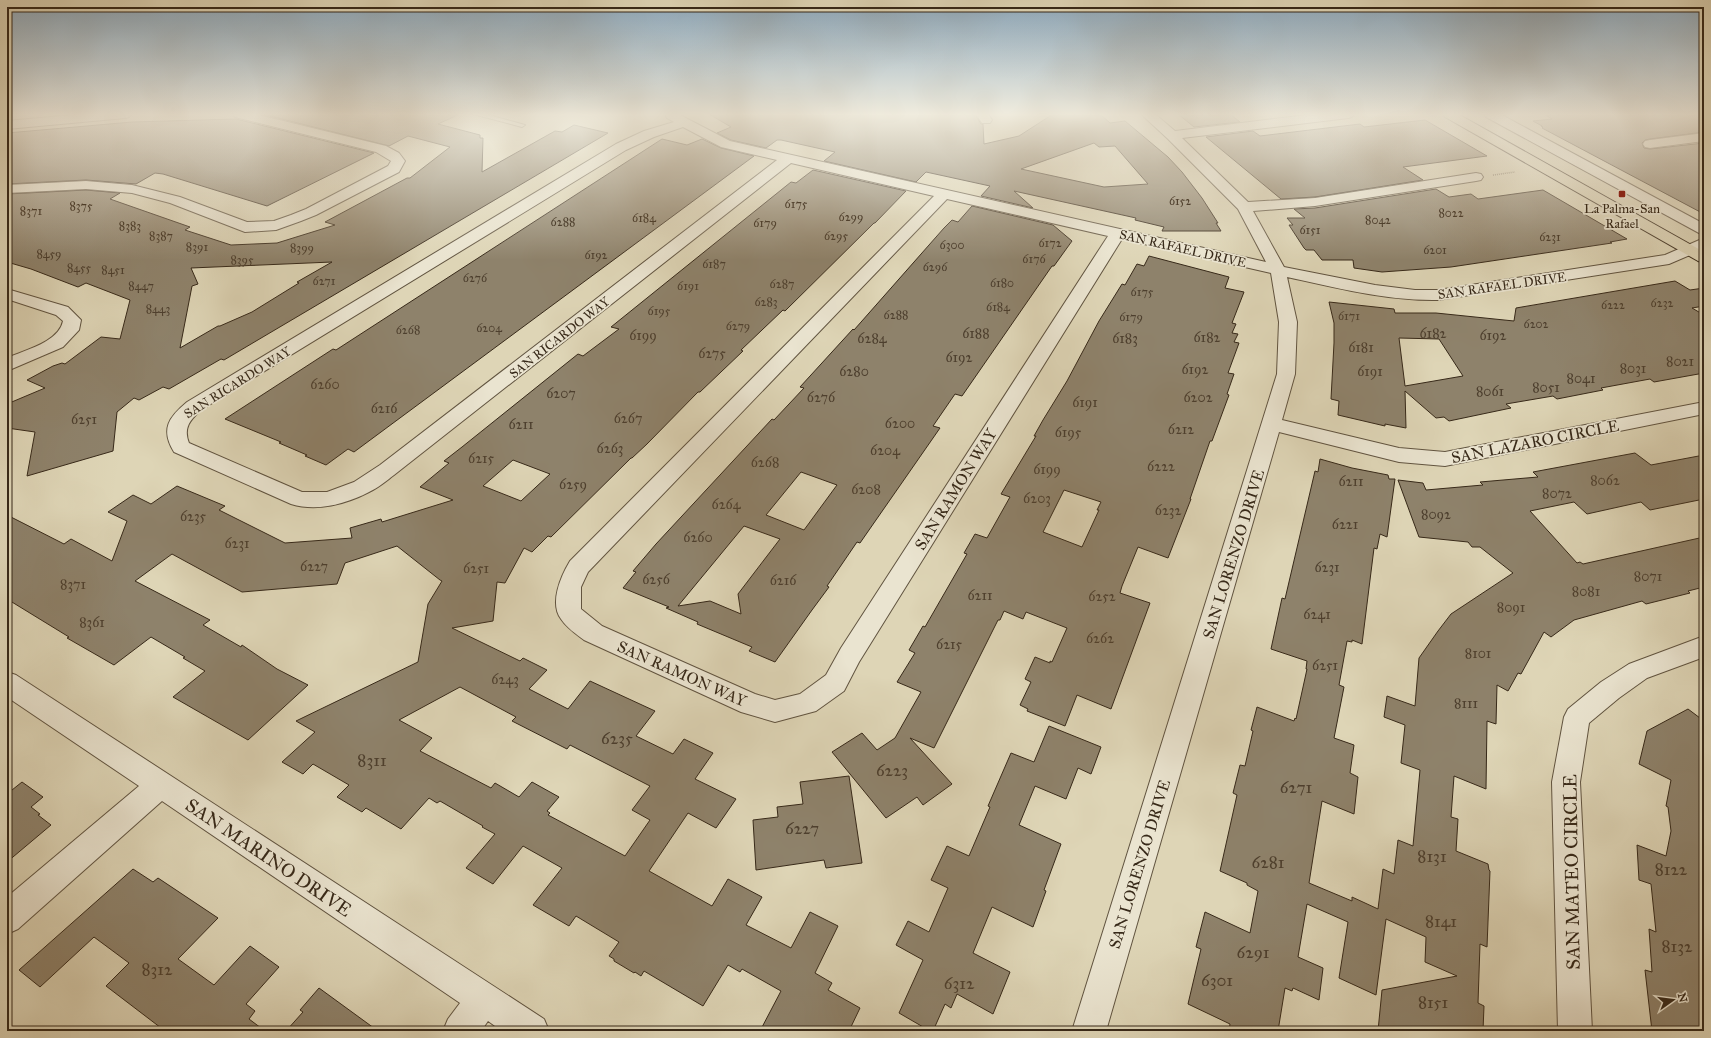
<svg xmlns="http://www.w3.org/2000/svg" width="1711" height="1038" viewBox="0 0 1711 1038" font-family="'IM FELL Great Primer',serif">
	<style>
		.building { fill: #8e826b; stroke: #372919; fill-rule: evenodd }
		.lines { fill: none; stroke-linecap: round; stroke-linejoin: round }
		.lane-casing { stroke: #615440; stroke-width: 2 }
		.street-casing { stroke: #615440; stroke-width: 2 }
		.primary-casing { stroke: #372919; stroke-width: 2 }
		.path { stroke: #372919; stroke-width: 1.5; stroke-dasharray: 0.5 1.5; stroke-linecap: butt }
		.lane { fill: #eae4d0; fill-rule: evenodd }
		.street { fill: #eae4d0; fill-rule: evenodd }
		.primary { fill: #ded5b6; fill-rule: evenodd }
		.poi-dot { fill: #8f2418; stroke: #eae4d0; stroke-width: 1.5 }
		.labels { text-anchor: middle; stroke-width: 3.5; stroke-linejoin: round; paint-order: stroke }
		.far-number-label { font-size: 12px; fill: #4d3f2e }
		.far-poi-label { font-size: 13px; fill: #372919; stroke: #eae4d0 }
		.far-street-label { font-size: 13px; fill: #372919; stroke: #eae4d0 }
		.number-label { font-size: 14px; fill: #4d3f2e }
		.street-label { font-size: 16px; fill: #372919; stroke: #eae4d0 }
		.near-number-label { font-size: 17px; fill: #4d3f2e }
		.near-street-label { font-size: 19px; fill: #372919; stroke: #eae4d0 }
	</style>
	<rect width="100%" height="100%" fill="#ded5b6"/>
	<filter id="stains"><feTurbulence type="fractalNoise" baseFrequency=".005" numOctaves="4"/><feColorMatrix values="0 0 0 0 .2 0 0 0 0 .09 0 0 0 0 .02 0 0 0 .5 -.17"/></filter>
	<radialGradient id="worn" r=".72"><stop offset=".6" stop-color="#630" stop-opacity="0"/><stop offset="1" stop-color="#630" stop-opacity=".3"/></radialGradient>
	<g class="building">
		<path d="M262 114H460L438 124 480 135V138H483L482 172 555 131 562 132 574 125 608 133 224 360 221 359 169 389 163 387 139 400 134 398 117 412 113 451 27 476 35 432 7 428V404L45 388 27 380 53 366 62 363 65 364 101 337 120 339 130 300 86 283 78 287 31 269 7 262V194L86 190 120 193 110 199 190 227 185 230 231 245 277 243 335 225 325 222 407 178H410L450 147 408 136 389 146ZM332 262 297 282 299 283 252 312 220 326H218L180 348 192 286 198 284 191 268Z"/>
		<path d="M709 114H975L981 124H983L984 144 1019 136 1053 114H1100L1110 123 1125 121 1168 157 1182 172 1202 198 1218 223H1216L1221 231H1162L1164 227 1135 220 1136 218 1014 191 1033 208 981 196 990 186 926 172 916 182 824 161 835 152 781 140H777L766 148 731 140 717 133 731 127ZM1094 143 1099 147 1115 146 1148 184 1104 187 1021 169Z"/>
		<polygon points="1178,114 1230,114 1240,122 1194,127"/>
		<polygon points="1544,114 1704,114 1704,132 1650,139 1645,140 1642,143 1644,148 1650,149 1704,143 1704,214 1542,128 1543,127 1541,126 1542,126 1533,121 1552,119"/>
		<polygon points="236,119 374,153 267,206 163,174 155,173 136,184 86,180 7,184 7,133 132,122"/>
		<polygon points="1425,120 1487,156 1403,167 1423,180 1315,197 1281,199 1206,137 1253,131 1260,136 1360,124 1364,127"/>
		<polygon points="662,139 687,145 702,139 721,148 754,156 354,452 348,449 326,465 305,456 307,455 279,443 281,442 225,419 333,349 336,350"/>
		<path d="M813 170 906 191 875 223H874L785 311 783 310 741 350 743 351 700 392H698L647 444 632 458H631L551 537 548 536 532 552 524 548 505 583 497 582 493 621 452 628 520 661 523 658 547 670 529 689 568 709 590 681 655 711 636 736 673 754 684 739 713 753 695 779 736 799 716 828 688 813 649 871 712 906 728 879 762 897 746 925 791 948 810 912 838 926 815 973 832 983 828 990 860 1008 849 1031H760L781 991 742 969 740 972 728 965 703 1006 644 971 641 976 635 972 634 973 614 961V959L609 956 619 942 576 916 569 926 533 905 562 868 523 846 493 884 466 868 495 834 482 827 483 826 440 801 437 803 429 798 401 829 366 808 362 812 337 797 349 785 313 764 303 774 282 762 315 732 296 721 418 662 428 604 442 581 440 580 397 546 345 563 337 584 242 592 172 554 135 581 210 620 203 625 241 647 242 645 277 669 308 685 248 740 173 697 205 671 183 658 185 657 151 637 114 665 67 638 69 637 7 599V515L64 544 71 539 112 561 127 521 108 512 133 495 151 504 177 486 225 506 219 510 285 543 352 538 350 528 381 519 382 522 453 500 420 487 449 463 444 461 462 447 578 354 583 356 619 329 611 327 791 182 796 183ZM513 460 550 474 521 501 483 486ZM460 687 516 717 512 721 567 749 570 745 650 786 632 810 650 820 625 856 548 815 550 813 547 811 559 797 532 782 519 797 495 783 491 788 420 751 432 738 399 720Z"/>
		<polygon points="1436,189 1449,197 1471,194 1478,199 1543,190 1627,239 1610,242 1612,243 1451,267 1382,272 1354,268 1353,260 1322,260 1314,250 1306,250 1304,248 1289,225 1293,225 1287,218 1305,218 1294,209 1315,208"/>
		<path d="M972 206 1053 225 1072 241 1054 266H1052L962 396 955 394 933 426 940 428 860 543 857 542 827 586 829 587 812 610 775 662 749 651 752 647 697 624 698 622 666 608 669 607 623 588 636 572 633 571 656 544 772 419 774 420 804 388 800 387 853 329 854 330 944 228 952 220 958 222ZM801 472 837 485 804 530 766 515ZM744 526 780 539 738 594 741 614 710 601 678 606Z"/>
		<path d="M1149 256 1229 277 1225 288 1244 292 1232 323 1236 324 1232 333 1238 334 1234 342 1239 343 1228 373 1234 374 1227 394 1229 395 1212 441H1210L1190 499H1191L1168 558 1138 547 1122 586 1120 593 1150 603 1111 709 1077 695 1065 726 1027 711 1028 709 1020 705 1031 682 1025 679 1035 657 1050 663V661L1052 662 1067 628 1026 612 1023 619 1004 611 1000 620H998L934 748 910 738 952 784 923 805 917 797 886 818 832 752 862 733 877 750 895 738 921 692 897 682 915 653 909 650 923 626 925 627 967 554 964 553 975 534 987 538 1010 497 1001 494 1036 436H1034L1043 420 1067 381 1099 321 1122 284 1125 285 1137 264 1144 266ZM1064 490 1101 502 1097 510H1099L1082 547 1043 532Z"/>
		<path d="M1675 281 1690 290 1704 288V306L1692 308 1704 315V373L1654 382 1650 379 1601 388 1603 390 1557 399 1553 396 1506 404 1511 408 1449 421 1444 417 1436 418 1405 391 1406 428 1385 424V426L1338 415 1339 401 1331 399 1334 343V323L1329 302 1394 309 1395 313H1436L1514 321 1516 308ZM1399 338 1439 339 1463 376 1405 386Z"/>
		<polygon points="1635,453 1651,465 1704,455 1704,499 1650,510 1641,502 1587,514 1574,502 1530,511 1577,563 1580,562 1583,564 1704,537 1704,587 1688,591 1690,593 1646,604 1642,601 1574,620 1551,637 1544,632 1521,674 1518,673 1508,691 1497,685 1496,724 1487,721 1486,789 1454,776 1451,817 1458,819 1456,851 1488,864 1489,870 1490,871 1487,947 1480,944 1478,1003 1484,1006 1483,1031 1378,1031 1382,990 1457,976 1425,962 1426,937 1386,919 1376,995 1339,978 1348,922 1307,904 1298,957 1323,968 1319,1000 1293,988 1292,991 1285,988 1278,1031 1229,1031 1230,1024 1188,1004 1201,949 1196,947 1205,912 1250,933 1258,891 1247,885 1247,883 1220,871 1237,795 1233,793 1240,765 1245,766 1253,731 1251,730 1257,707 1294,721 1295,718 1296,719 1307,669 1306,669 1307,661 1271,649 1282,598 1285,599 1315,471 1318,472 1320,459 1352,468 1388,475 1389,479 1395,479 1387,537 1380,534 1377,549 1374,548 1362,644 1352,640 1352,642 1347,641 1339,685 1344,687 1334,738 1354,745 1350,773 1358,777 1354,814 1322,801 1309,883 1352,901 1352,897 1378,909 1383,869 1394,874 1398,840 1413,846 1420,770 1401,763 1405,725 1384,717 1387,696 1415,706 1419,658 1438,631 1451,614 1513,573 1480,547 1472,547 1468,542 1419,537 1398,480 1423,483 1426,490 1483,485 1480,482 1538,477 1533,472"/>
		<polygon points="1688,709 1704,721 1704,1031 1652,1031 1645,970 1652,972 1649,929 1656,932 1651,884 1639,880 1637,845 1666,856 1671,831 1668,807 1666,806 1671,780 1639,764 1647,731"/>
		<polygon points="1049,726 1101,747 1091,774 1078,768 1066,799 1035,786 1019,825 1061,844 1044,890 1046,891 1033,927 992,907 973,953 1010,972 993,1014 957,994 951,1008 945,1004 933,1031 930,1031 899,1013 923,960 896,945 908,921 929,932 948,888 931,880 947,846 969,856 990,807 988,806 1011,753 1034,762"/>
		<polygon points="849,776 862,863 826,868 824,860 756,870 753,820 778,817 777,807 803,804 800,782"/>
		<polygon points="22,782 43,797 31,807 40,814 38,815 51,825 7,862 7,794"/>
		<polygon points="133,869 153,882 158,878 218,918 178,959 214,985 250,946 279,967 246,1004 255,1011 249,1019 265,1031 165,1031 106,986 129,963 94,937 40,987 19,970"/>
		<polygon points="319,988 378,1031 286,1031 303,1012 300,1010"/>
	</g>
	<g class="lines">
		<defs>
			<polygon id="lane" points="473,114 485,114 525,125 522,127"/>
			<g id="street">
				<polygon points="83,114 131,114 129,117 125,118 7,129 7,121"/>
				<polygon points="233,114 255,114 386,146 399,153 405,161 399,172 316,215 301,221 276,230 245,232 170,203 132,193 86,189 7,193 7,185 86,181 132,185 180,197 247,222 274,221 291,215 306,209 388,166 391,161 376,152 235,117"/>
				<path d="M665 114H678L730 141 1266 262 1238 209 1167 138 1141 114H1155L1175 131 1315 114H1354L1352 117 1348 118 1182 138 1248 202 1315 198 1476 173 1481 174 1483 177 1481 180 1476 181 1315 206 1253 211 1284 267 1375 285 1415 290H1438L1665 255 1704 238V249L1669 264 1438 300C1387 301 1337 288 1287 277L1297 322 1295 374 1282 420 1399 448 1445 452 1704 402V414L1445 466 1399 462 1279 432 1106 1031H1072L1277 374 1279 322 1271 273 1122 239 859 662 844 691 816 711 775 722 741 712 584 640C576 634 567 628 561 619 549 603 561 576 570 561L934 196 791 163 394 475C386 481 378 488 369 492 346 504 317 512 291 504L174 452C160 429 169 417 187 402L616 144 644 131 674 122 667 118ZM683 127 721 147 777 160 380 465 354 482 327 492H302L189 443C183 428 190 420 201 410L626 150 654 137ZM947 199 1108 236 841 648 826 675 800 694 775 700 755 694 602 626 581 609V587L588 572Z"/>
				<polygon points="976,114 988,114 992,120 990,123 982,123"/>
				<polygon points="1484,114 1500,114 1704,224 1704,235 1699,233 1486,117"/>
				<polygon points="1704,133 1704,141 1650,148 1645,147 1643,144 1645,141 1650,140"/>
				<path d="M7 289 68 307 81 320 79 330 63 347 7 371V358C25 350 59 342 63 321L56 315 7 299Z"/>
				<polygon points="1704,636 1704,657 1647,678 1619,698 1589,723 1580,782 1592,1031 1558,1031 1552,782 1564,717 1568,709 1601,682 1629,664"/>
				<polygon points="7,672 16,675 544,1019 549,1031 502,1031 488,1021 481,1031 443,1031 448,1019 460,1003 162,801 18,929 7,934 7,897 139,786 7,697"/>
			</g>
			<polygon id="primary" points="1443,114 1458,114 1704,252 1704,263 1698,261 1445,117"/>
		</defs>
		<use href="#lane" class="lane-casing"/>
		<use href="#street" class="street-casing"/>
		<use href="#primary" class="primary-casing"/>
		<polyline class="path" points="1493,175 1515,172"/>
		<use href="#lane" class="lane"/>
		<use href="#street" class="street"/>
		<use href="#primary" class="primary"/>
	</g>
	<linearGradient id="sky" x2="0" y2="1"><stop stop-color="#8daabf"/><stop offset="0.44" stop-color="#f0ecde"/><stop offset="1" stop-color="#f0ecde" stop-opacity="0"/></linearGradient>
	<rect width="1711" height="260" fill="url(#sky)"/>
	<rect class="poi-dot" x="1618" y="190" width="8" height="8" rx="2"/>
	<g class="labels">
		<g class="far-number-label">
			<text x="1180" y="205">6152</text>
			<text x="796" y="208">6175</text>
			<text x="81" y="210">8375</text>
			<text x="31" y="215">8371</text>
			<text x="1451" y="217">8022</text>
			<text x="851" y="221">6299</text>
			<text x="644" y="222">6184</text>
			<text x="1378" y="224">8042</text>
			<text x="563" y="226">6288</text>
			<text x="765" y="227">6179</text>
			<text x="130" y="230">8383</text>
			<text x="1310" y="234">6151</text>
			<text x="161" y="240">8387</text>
			<text x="836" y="240">6295</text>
			<text x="1550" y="241">6231</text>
			<text x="1050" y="247">6172</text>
			<text x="952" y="249">6300</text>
			<text x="197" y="251">8391</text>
			<text x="302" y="252">8399</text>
			<text x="1435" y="254">6201</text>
			<text x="49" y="258">8459</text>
			<text x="596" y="259">6192</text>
			<text x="1034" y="263">6176</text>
			<text x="242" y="264">8395</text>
			<text x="714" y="268">6187</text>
			<text x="935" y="271">6296</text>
			<text x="79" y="272">8455</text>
			<text x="113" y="274">8451</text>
			<text x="475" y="282">6276</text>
			<text x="324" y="285">6271</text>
			<text x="1002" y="287">6180</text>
			<text x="782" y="288">6287</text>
			<text x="141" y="290">8447</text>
			<text x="688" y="290">6191</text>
			<text x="1142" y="296">6175</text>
			<text x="766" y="306">6283</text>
			<text x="1662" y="307">6232</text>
			<text x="1613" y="309">6222</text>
			<text x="998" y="311">6184</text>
			<text x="158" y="313">8443</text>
			<text x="659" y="315">6195</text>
			<text x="896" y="319">6288</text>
			<text x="1349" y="320">6171</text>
			<text x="1131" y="321">6179</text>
			<text x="1536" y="328">6202</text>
			<text x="738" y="330">6279</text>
			<text x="489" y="332">6204</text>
			<text x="408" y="334">6268</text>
		</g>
		<g class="far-poi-label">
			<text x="1622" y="213">La Palma-San<tspan x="1622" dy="15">Rafael</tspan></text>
		</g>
		<g class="far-street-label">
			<text transform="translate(1183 248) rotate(13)" y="5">SAN RAFAEL DRIVE</text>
			<text transform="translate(1502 285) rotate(-8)" y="5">SAN RAFAEL DRIVE</text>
			<text transform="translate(559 337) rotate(-38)" y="5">SAN RICARDO WAY</text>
			<text transform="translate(237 382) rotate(-32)" y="5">SAN RICARDO WAY</text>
		</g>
		<g class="number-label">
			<text x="976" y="338">6188</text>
			<text x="1433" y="338">6182</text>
			<text x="643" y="340">6199</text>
			<text x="1493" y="340">6192</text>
			<text x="1207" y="342">6182</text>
			<text x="872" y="343">6284</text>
			<text x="1125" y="343">6183</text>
			<text x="1361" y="352">6181</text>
			<text x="712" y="358">6275</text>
			<text x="959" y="362">6192</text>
			<text x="1680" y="366">8021</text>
			<text x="1633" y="373">8031</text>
			<text x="1195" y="374">6192</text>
			<text x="854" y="376">6280</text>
			<text x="1370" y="376">6191</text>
			<text x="1581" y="383">8041</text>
			<text x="325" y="389">6260</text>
			<text x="1546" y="392">8051</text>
			<text x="1490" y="396">8061</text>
			<text x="561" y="398">6207</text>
			<text x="821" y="402">6276</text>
			<text x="1198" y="402">6202</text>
			<text x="1085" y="407">6191</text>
			<text x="384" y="413">6216</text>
			<text x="628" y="423">6267</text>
			<text x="84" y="424">6251</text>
			<text x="900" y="428">6200</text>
			<text x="521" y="429">6211</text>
			<text x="1181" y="434">6212</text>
			<text x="1068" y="437">6195</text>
			<text x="610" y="453">6263</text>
			<text x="885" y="455">6204</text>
			<text x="481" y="463">6215</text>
			<text x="765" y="467">6268</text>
			<text x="1161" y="471">6222</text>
			<text x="1047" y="474">6199</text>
			<text x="1605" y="485">8062</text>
			<text x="1351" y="486">6211</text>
			<text x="573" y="489">6259</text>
			<text x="866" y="494">6208</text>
			<text x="1557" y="498">8072</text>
			<text x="1037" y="503">6203</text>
			<text x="726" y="509">6264</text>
			<text x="1168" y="515">6232</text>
			<text x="1436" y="519">8092</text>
			<text x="193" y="521">6235</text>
			<text x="1345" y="529">6221</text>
			<text x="698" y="542">6260</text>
			<text x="237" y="548">6231</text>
			<text x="314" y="571">6227</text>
			<text x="1327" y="572">6231</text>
			<text x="476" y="573">6251</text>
			<text x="1648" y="581">8071</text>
			<text x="656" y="584">6256</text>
			<text x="783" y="585">6216</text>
			<text x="73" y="589">8371</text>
			<text x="1586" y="596">8081</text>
			<text x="980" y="600">6211</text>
			<text x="1102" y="601">6252</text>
			<text x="1511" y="612">8091</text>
			<text x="1317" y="619">6241</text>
			<text x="92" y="627">8361</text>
			<text x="1100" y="643">6262</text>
			<text x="949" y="649">6215</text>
			<text x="1478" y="658">8101</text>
			<text x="1325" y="670">6251</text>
			<text x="505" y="684">6243</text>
			<text x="1466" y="708">8111</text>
		</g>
		<g class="street-label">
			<text transform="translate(1535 441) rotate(-11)" y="6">SAN LAZARO CIRCLE</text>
			<text transform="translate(955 489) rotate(-58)" y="6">SAN RAMON WAY</text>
			<text transform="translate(1233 554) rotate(-73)" y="6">SAN LORENZO DRIVE</text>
			<text transform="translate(682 673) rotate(24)" y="6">SAN RAMON WAY</text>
			<text transform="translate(1139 864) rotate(-73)" y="6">SAN LORENZO DRIVE</text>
		</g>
		<g class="near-number-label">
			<text x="617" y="744">6235</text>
			<text x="372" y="766">8311</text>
			<text x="892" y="776">6223</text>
			<text x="1296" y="793">6271</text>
			<text x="802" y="834">6227</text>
			<text x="1432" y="862">8131</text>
			<text x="1268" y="868">6281</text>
			<text x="1671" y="875">8122</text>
			<text x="1441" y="927">8141</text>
			<text x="1677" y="952">8132</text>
			<text x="1253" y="958">6291</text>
			<text x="157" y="975">8312</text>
			<text x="1217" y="986">6301</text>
			<text x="959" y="989">6312</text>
			<text x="1433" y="1008">8151</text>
		</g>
		<g class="near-street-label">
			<text transform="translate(269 857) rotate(34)" y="7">SAN MARINO DRIVE</text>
			<text transform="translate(1571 872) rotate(-91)" y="7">SAN MATEO CIRCLE</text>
		</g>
	</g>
	<rect width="1711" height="1038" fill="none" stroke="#ded5b6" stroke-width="24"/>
	<rect x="8" y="8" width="1695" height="1022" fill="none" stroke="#372919" stroke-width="2"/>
	<rect x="12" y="12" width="1687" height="1014" fill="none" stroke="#372919"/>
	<g transform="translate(1673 1000) rotate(76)" stroke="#eae4d0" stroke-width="3" paint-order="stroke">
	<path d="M0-3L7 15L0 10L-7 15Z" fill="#372919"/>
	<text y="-6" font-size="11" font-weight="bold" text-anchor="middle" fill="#372919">N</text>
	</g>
	<rect width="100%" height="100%" filter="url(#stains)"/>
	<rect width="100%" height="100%" fill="url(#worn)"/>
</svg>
